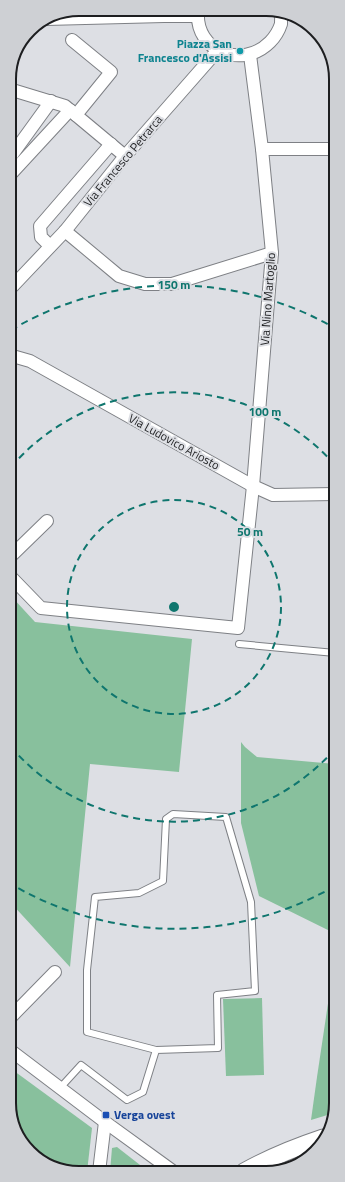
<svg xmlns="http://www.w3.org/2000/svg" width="345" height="1182" viewBox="0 0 345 1182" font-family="'Titillium Web',sans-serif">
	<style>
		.green { fill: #88c09d }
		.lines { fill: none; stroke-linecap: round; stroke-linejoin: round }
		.lane-casing { stroke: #7e8085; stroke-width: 8 }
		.street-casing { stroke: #7e8085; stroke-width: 14 }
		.secondary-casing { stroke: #7e8085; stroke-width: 19 }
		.lane { stroke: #fff; stroke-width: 6 }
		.street { stroke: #fff; stroke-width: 12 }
		.secondary { stroke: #fff; stroke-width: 17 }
		.ring { fill: none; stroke: #0f766e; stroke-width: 2; stroke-dasharray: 7 5 }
		.culture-dot { fill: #0f9aa8; stroke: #dddfe4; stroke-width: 1.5 }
		.transit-dot { fill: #1a4fb4; stroke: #dddfe4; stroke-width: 1.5 }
		.labels { text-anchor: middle; stroke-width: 4; stroke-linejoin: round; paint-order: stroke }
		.culture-label { font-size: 12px; font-weight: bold; fill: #0d838f; stroke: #dddfe4; text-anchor: end }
		.street-label { font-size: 12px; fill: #1d1e20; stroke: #dddfe4 }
		.transit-label { font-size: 12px; font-weight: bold; fill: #164399; stroke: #dddfe4; text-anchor: start }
		.rim { fill: none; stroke: #1d1e20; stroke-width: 2 }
		.centre { fill: #0f766e; stroke: #dddfe4; stroke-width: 2 }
		.ring-label { font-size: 12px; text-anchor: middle; font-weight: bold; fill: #0f766e; stroke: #dddfe4; stroke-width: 4; stroke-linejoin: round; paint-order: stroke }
	</style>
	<rect width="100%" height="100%" fill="#dddfe4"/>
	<g class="green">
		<polygon points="12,597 35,622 192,639 179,772 90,764 70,967 10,902 10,599"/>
		<polygon points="241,742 245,747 257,757 335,764 336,934 259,896 241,823"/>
		<polygon points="336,950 336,1108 334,1113 311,1120 317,1077"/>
		<polygon points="262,998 264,1075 226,1076 223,999"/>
		<polygon points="10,1068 92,1128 87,1172 65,1172 29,1152 10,1117"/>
		<polygon points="117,1147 149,1172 110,1172 112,1148"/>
	</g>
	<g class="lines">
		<defs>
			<g id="lane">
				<polyline points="239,644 335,653"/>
				<polyline points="60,1088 81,1065 127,1100 143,1092 156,1050 218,1048 217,995 255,991 251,902 226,817 173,814 166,819 163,881 139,893 95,897 87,970 87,1032 156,1050"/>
			</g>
			<g id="street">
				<path d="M198 12C195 51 242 70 270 42 275 37 279 30 281 24 281 20 281 15 282 11"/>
				<polyline points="46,19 164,16 198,16"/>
				<polyline points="72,40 111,72 76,115"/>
				<polyline points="9,89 65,106 125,156"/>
				<polyline points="262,149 335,149"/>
				<polyline points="9,159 51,101"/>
				<polyline points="9,176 70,110"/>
				<polyline points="65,231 119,276 145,284 172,284 272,253"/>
				<polyline points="50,246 41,237 40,226 111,144"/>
				<polyline points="9,290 65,231 125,156 218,50"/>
				<polyline points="9,355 30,361 253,486 273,495 335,494"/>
				<polyline points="10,557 47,521"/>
				<polyline points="10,576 41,608 238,628 253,486 272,253 262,149 250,55"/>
				<polyline points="10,1018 55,972"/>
				<polyline points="10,1050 105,1122 174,1172"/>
				<polyline points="99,1172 105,1122"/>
			</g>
			<path id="secondary" d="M244 1172C269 1158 296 1147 323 1138"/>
		</defs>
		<use href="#lane" class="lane-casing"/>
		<use href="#street" class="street-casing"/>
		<use href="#secondary" class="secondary-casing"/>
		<use href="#lane" class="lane"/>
		<use href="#street" class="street"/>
		<use href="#secondary" class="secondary"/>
	</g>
	<g class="ring">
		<circle cx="174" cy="607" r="107"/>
		<path d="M335 749A215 215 0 0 1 11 747M11 467A215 215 0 0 1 335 465"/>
		<path d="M335 886A322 322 0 0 1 11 884M11 330A322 322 0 0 1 333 327"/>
	</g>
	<circle class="culture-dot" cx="240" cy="51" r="4"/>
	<rect class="transit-dot" x="102" y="1111" width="8" height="8" rx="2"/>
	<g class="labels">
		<g class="culture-label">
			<text x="232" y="48">Piazza San<tspan x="232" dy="14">Francesco d'Assisi</tspan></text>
		</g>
		<g class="street-label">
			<text transform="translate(123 161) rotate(-50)" y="4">Via Francesco Petrarca</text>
			<text transform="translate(268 299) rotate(-86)" y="4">Via Nino Martoglio</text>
			<text transform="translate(174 442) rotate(29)" y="4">Via Ludovico Ariosto</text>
		</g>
		<g class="transit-label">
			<text x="114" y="1119">Verga ovest</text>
		</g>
	</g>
	<path d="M0 0H345V1182H0ZM79 16H266A63 63 0 0 1 329 79V1103A63 63 0 0 1 266 1166H79A63 63 0 0 1 16 1103V79A63 63 0 0 1 79 16Z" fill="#ced0d4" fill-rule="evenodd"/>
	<path class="rim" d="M79 16H266A63 63 0 0 1 329 79V1103A63 63 0 0 1 266 1166H79A63 63 0 0 1 16 1103V79A63 63 0 0 1 79 16Z"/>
	<circle cx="174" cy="607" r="6" class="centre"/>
	<g class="ring-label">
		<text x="174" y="289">150 m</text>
		<text x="265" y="416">100 m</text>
		<text x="250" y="536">50 m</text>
	</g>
</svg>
